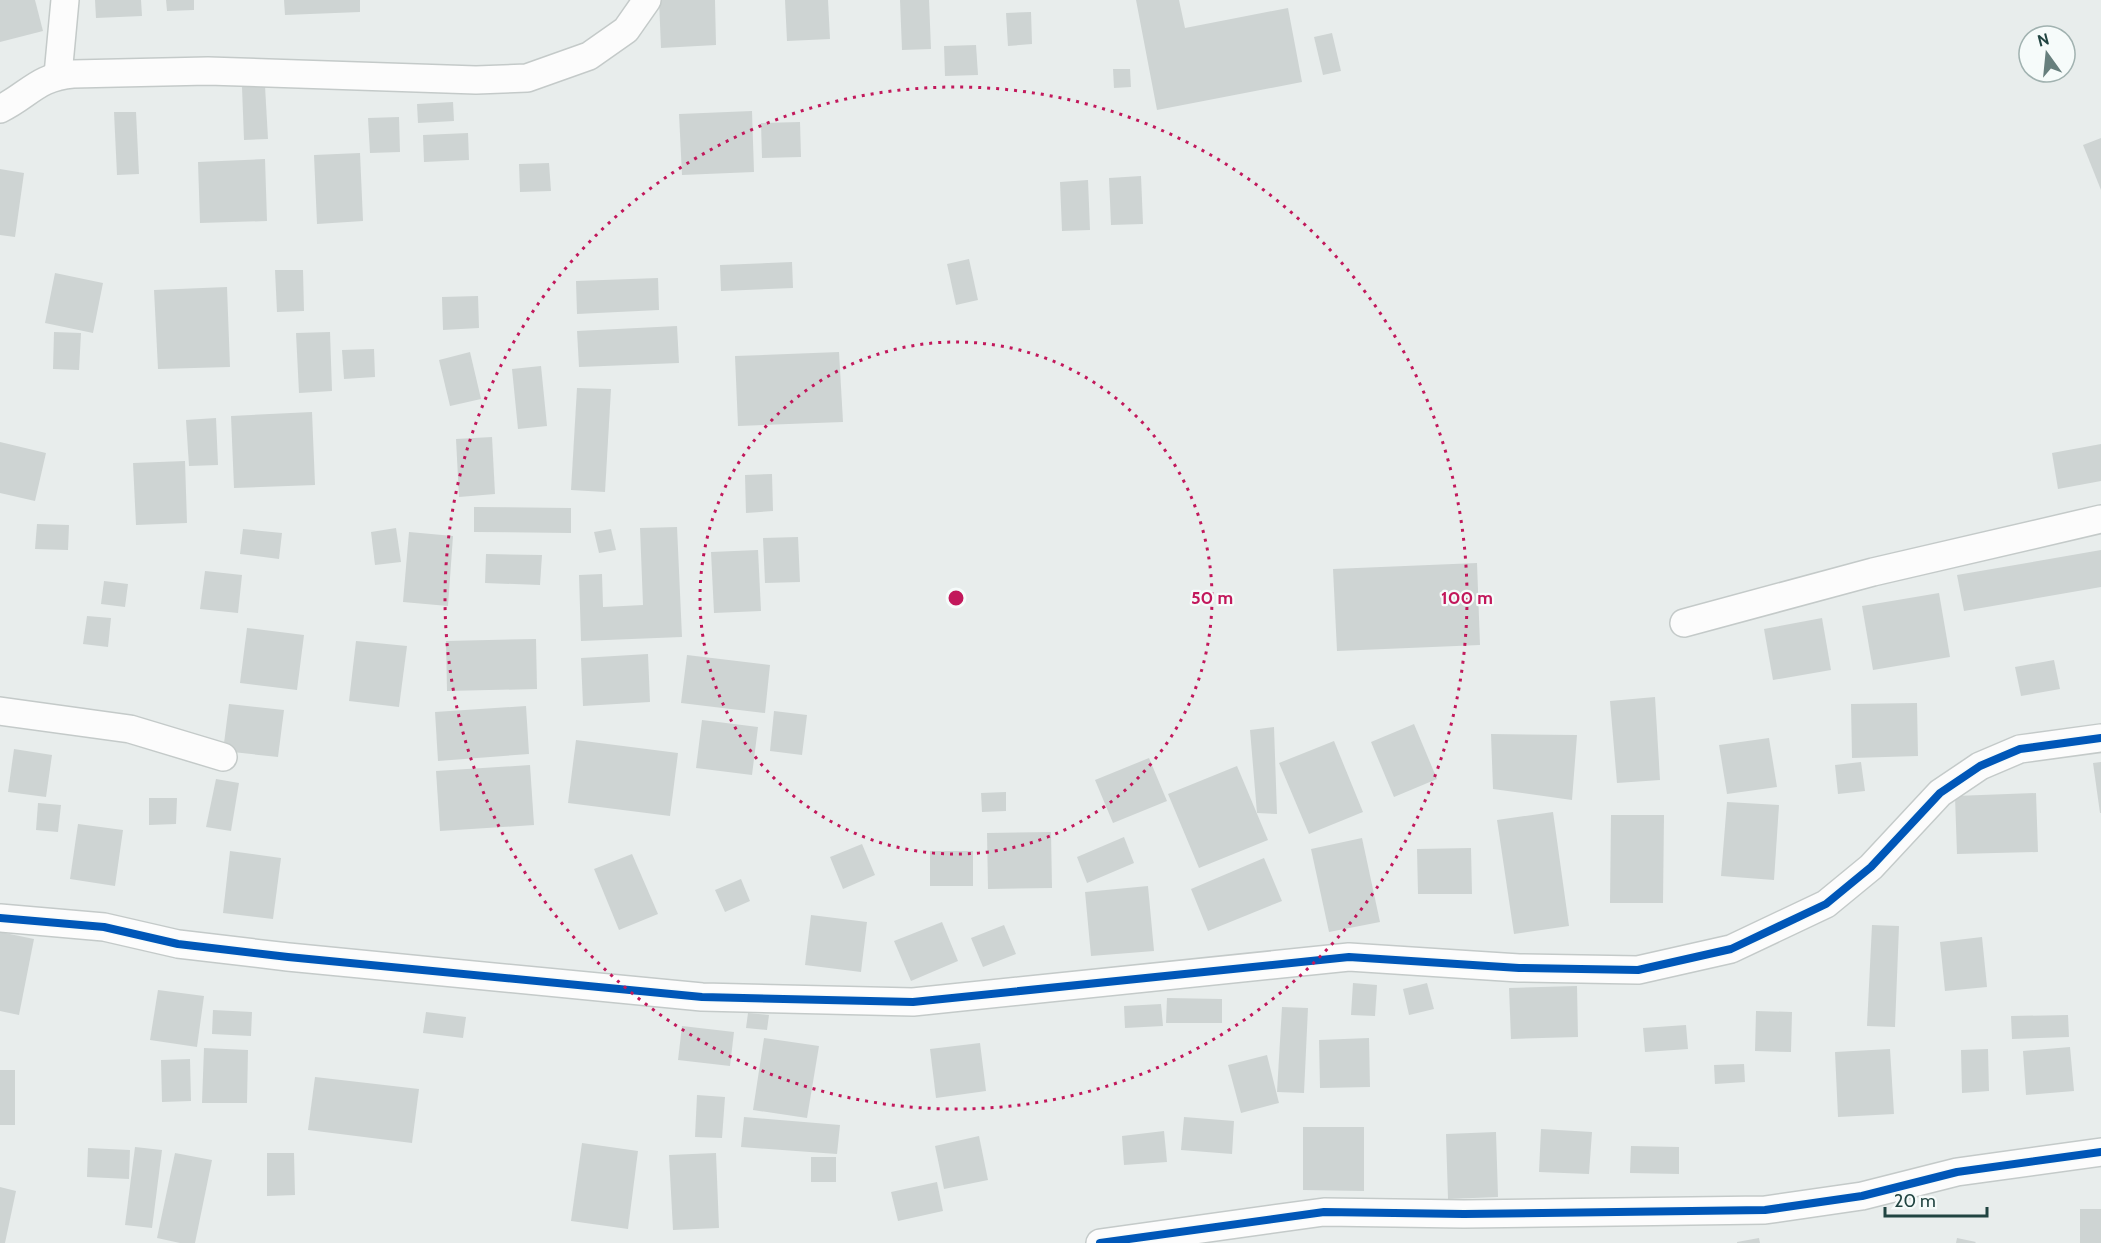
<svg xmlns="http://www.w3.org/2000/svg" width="2101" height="1243" viewBox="0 0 2101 1243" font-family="Cabin,sans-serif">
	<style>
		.building { fill: #ced4d3 }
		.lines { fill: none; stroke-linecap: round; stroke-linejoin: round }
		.street-casing { stroke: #c4cac9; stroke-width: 30 }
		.street { stroke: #fcfcfc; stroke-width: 27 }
		.cycleway-casing { stroke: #f6fbfa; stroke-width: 11 }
		.cycleway { stroke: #0057b8; stroke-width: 8 }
		.ring { fill: none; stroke: #c2185b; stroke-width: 3; stroke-dasharray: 3 6 }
		.centre { fill: #c2185b; stroke: #f6fbfa; stroke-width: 3 }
		.ring-label { font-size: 18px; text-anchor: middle; font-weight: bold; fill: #c2185b; stroke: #f6fbfa; stroke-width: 4.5; stroke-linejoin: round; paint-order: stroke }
	</style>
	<rect width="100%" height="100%" fill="#e8edec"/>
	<g class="building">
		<polygon points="0,0 35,0 43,31 0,42"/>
		<polygon points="95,0 141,0 142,16 96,18"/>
		<polygon points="166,0 194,0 194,10 167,11"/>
		<polygon points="284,0 360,0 360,12 285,15"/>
		<polygon points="659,0 715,0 716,45 661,48"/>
		<polygon points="785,0 828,0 830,39 787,41"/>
		<polygon points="900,0 929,0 931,49 902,50"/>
		<polygon points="1136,0 1179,0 1185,28 1288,8 1302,82 1157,110"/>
		<polygon points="1031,12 1032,44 1008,46 1006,13"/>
		<polygon points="1332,33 1341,71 1323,75 1314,37"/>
		<polygon points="976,45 978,75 945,76 944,46"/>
		<polygon points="1113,69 1130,69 1131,87 1114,88"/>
		<polygon points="265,86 268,139 244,140 242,87"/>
		<polygon points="453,102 454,121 418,123 417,104"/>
		<polygon points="752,111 754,172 682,175 679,114"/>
		<polygon points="114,112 136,112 139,174 117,175"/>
		<polygon points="399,117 400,152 370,153 368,118"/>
		<polygon points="800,122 801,157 762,158 761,123"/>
		<polygon points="468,133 469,160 424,162 423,135"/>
		<polygon points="2101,138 2101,190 2083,145"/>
		<polygon points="360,153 363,221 317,224 314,155"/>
		<polygon points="265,159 267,221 200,223 198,162"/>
		<polygon points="549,163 551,191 520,192 519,164"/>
		<polygon points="0,169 24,173 15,237 0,235"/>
		<polygon points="1141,176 1143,224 1111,225 1109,178"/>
		<polygon points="1088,180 1090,230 1062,231 1060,182"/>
		<polygon points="969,259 978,300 956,305 947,264"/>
		<polygon points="792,262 793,288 721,291 720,265"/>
		<polygon points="275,270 303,270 304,311 277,312"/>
		<polygon points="55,273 103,283 93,333 45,323"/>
		<polygon points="658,278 659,310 577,314 576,281"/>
		<polygon points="227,287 230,367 158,369 154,290"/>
		<polygon points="478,296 479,328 443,330 442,297"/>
		<polygon points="677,326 679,363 579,367 577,331"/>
		<polygon points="54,332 81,333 79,370 53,369"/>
		<polygon points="330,332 332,391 299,393 296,333"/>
		<polygon points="374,349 375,377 344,379 342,350"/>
		<polygon points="470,352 481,399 450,406 439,360"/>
		<polygon points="839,352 843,422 738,426 735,356"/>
		<polygon points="541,366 547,426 518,429 512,369"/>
		<polygon points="577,388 611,389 605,492 571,490"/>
		<polygon points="312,412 315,485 234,488 231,416"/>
		<polygon points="216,418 218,465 189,466 186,420"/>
		<polygon points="492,437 495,494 459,497 456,439"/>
		<polygon points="0,442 46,453 35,501 0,493"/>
		<polygon points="2101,444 2101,481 2058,489 2052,453"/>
		<polygon points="185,461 187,523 136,525 133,463"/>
		<polygon points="772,474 773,511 746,513 745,475"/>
		<polygon points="474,507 571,508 571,533 474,532"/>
		<polygon points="37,524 69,525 68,550 35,549"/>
		<polygon points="677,527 682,637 581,641 579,575 602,574 603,607 643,605 640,528"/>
		<polygon points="396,528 401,562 375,565 371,532"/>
		<polygon points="243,529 282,533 279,559 240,554"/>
		<polygon points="611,529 616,550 599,553 594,532"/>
		<polygon points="409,532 453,536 448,606 403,602"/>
		<polygon points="798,537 800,582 765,583 763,538"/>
		<polygon points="758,550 761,611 714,613 711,552"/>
		<polygon points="2101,550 2101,587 1964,611 1957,575"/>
		<polygon points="486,554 542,555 540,585 485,583"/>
		<polygon points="1477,563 1480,645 1337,651 1333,569"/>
		<polygon points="205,571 242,575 238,613 200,609"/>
		<polygon points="104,581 128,584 125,607 101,604"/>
		<polygon points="1939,593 1950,657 1873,670 1862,606"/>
		<polygon points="87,616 111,618 108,647 83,644"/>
		<polygon points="1822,618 1831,670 1773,680 1764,629"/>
		<polygon points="247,628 304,635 297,690 240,683"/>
		<polygon points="536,639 537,689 447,691 446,641"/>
		<polygon points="356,641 407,646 399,707 349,701"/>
		<polygon points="648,654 650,702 583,706 581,658"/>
		<polygon points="687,655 770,665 765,713 681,703"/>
		<polygon points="2054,660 2060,689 2021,696 2015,667"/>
		<polygon points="1655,697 1660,780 1617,783 1610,701"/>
		<polygon points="1917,703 1918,756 1852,758 1851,704"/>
		<polygon points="229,704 284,710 278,757 223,751"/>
		<polygon points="526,706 529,754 438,761 435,712"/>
		<polygon points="774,711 807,715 802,755 770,751"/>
		<polygon points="702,720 758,727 752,775 696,768"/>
		<polygon points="1414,724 1437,779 1394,797 1371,742"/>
		<polygon points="1274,727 1277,814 1257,813 1250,730"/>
		<polygon points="1491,734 1577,735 1572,800 1493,789"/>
		<polygon points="1769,738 1777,787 1727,794 1719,745"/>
		<polygon points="576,740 678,753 670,816 568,803"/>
		<polygon points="1334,741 1363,812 1309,834 1279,763"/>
		<polygon points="14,749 52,755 46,797 8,792"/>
		<polygon points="1149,758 1167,801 1113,823 1095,780"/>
		<polygon points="1861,762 1865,791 1838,794 1835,765"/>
		<polygon points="2101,762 2101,813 2100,813 2093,763"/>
		<polygon points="530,765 534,825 440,831 436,771"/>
		<polygon points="1237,766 1268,840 1199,868 1168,794"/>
		<polygon points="216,779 239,783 231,831 206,827"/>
		<polygon points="1006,792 1006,811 982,812 981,793"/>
		<polygon points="2036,793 2038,852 1957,854 1955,796"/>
		<polygon points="149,798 177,798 176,824 149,825"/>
		<polygon points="1727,802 1779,805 1774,880 1721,876"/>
		<polygon points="38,803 61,805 58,832 36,830"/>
		<polygon points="1553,812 1569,926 1514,934 1497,820"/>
		<polygon points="1611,815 1664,815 1663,903 1610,903"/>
		<polygon points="78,824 123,830 115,886 70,879"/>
		<polygon points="1051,832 1052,888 988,889 987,833"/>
		<polygon points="1124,837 1134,863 1087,883 1077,857"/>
		<polygon points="1362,838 1380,922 1329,932 1311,849"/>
		<polygon points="862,844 875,875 843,889 830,857"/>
		<polygon points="1471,848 1472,894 1418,894 1417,849"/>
		<polygon points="230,851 281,858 273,919 223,913"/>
		<rect x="930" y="851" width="43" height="35"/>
		<polygon points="632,854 658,914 619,930 594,869"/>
		<polygon points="1264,858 1282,901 1208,931 1191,889"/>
		<polygon points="741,879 750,901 725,912 715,890"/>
		<polygon points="1148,886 1154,951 1091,956 1085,892"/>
		<polygon points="811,915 867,922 861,972 805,965"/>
		<polygon points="942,922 958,961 911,981 894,941"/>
		<polygon points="1004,925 1016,954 983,967 971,938"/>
		<polygon points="1872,925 1899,926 1895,1027 1867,1026"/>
		<polygon points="0,932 34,939 19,1015 0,1011"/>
		<polygon points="1982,937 1987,987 1945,991 1940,942"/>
		<polygon points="1353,983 1377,985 1375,1016 1351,1015"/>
		<polygon points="1427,983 1434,1009 1409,1015 1403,989"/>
		<polygon points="1577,986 1578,1037 1511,1039 1509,988"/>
		<polygon points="158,990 204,996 197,1047 150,1040"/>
		<polygon points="1167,998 1222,999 1222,1023 1166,1023"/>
		<polygon points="1161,1004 1163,1026 1125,1028 1124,1006"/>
		<polygon points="1282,1007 1308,1008 1304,1093 1277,1092"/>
		<polygon points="213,1010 252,1012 251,1036 212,1034"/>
		<polygon points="1756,1011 1792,1012 1791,1052 1755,1051"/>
		<polygon points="426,1012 466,1017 463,1038 423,1033"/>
		<polygon points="748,1013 769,1015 767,1030 746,1028"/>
		<polygon points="2068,1015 2069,1037 2012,1039 2011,1016"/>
		<polygon points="1686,1025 1688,1049 1645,1052 1643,1028"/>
		<polygon points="682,1026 734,1032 730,1066 678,1060"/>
		<polygon points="764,1038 819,1046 807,1118 753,1110"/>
		<polygon points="1369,1038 1370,1087 1320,1088 1319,1040"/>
		<polygon points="980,1043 986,1091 936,1098 930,1049"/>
		<polygon points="2070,1047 2074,1091 2026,1095 2023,1051"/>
		<polygon points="204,1048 248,1050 247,1103 202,1103"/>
		<polygon points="1890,1049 1894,1114 1838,1117 1835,1052"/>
		<polygon points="1988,1049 1989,1091 1962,1093 1961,1050"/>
		<polygon points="1267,1055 1279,1103 1241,1113 1228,1065"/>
		<polygon points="190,1059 191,1101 162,1102 161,1060"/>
		<polygon points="1744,1064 1745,1082 1715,1084 1714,1065"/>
		<rect x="0" y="1070" width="15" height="55"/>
		<polygon points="315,1077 419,1089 412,1143 308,1130"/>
		<polygon points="697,1095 725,1097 722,1138 695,1137"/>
		<polygon points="744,1117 840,1125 837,1154 741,1147"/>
		<polygon points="1184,1117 1234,1121 1232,1154 1181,1150"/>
		<polygon points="1303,1127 1364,1127 1364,1191 1303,1190"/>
		<polygon points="1541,1129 1592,1132 1589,1174 1539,1172"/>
		<polygon points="1164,1131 1167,1162 1124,1165 1122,1136"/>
		<polygon points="1496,1132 1498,1197 1448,1199 1446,1134"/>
		<polygon points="979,1136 988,1180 944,1189 935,1146"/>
		<polygon points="582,1143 638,1151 628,1229 571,1221"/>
		<polygon points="1631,1146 1679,1147 1679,1174 1630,1173"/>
		<polygon points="135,1147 162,1150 152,1228 125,1225"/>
		<polygon points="88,1148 130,1150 129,1179 87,1177"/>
		<polygon points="175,1153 212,1160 195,1243 180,1243 157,1238"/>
		<polygon points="267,1153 294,1153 295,1195 267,1196"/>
		<polygon points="716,1153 719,1228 673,1230 669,1155"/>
		<rect x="811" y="1157" width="25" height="25"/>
		<polygon points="937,1182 943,1211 898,1221 891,1192"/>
		<polygon points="0,1187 16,1191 5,1243 0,1243"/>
		<rect x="2080" y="1209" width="21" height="34"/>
		<polygon points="1759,1238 1760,1243 1737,1243 1737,1242"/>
		<polygon points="1957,1238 1976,1242 1975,1243 1956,1243"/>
	</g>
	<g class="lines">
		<defs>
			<g id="street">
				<polyline points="58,75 65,0"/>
				<path d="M0 109C29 95 37 77 73 74L208 71 476 80 527 78 589 56 626 30 647 0"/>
				<polyline points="1684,623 1873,572 2101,519"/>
				<polyline points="0,711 130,729 223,757"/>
				<polyline points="0,918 104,927 178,944 288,957 702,997 913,1002 1349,957 1519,968 1638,970 1731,949 1826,904 1871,867 1940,793 1980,766 2020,749 2101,738"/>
				<polyline points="1100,1243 1324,1212 1464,1214 1765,1210 1862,1196 1957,1172 2101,1152"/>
			</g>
		</defs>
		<use href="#street" class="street-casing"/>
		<use href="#street" class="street"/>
		<defs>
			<g id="cycleway">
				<polyline points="0,918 104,927 178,944 288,957 702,997 913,1002 1349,957 1519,968 1638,970 1731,949 1826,904 1871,867 1940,793 1980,766 2020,749 2101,738"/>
				<polyline points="1100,1243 1324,1212 1464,1214 1765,1210 1862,1196 1957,1172 2101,1152"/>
			</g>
		</defs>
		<use href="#cycleway" class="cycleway-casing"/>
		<use href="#cycleway" class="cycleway"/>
	</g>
	<g class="ring">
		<circle cx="956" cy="598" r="256"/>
		<circle cx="956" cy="598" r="511"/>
	</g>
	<circle cx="956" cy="598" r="9" class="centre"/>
	<g class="ring-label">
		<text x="1212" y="604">50 m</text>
		<text x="1467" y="604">100 m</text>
	</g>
	<g transform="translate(2047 54) rotate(345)"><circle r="28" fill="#f6fbfa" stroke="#a1b2b0" stroke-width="1.5"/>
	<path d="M0-4.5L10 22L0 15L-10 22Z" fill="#677f7d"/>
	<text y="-9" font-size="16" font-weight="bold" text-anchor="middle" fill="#214441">N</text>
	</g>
	<path d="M1885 1207v9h102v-9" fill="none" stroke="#214441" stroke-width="3"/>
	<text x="1894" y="1207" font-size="18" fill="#214441" stroke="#f6fbfa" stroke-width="4.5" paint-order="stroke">20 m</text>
</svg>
